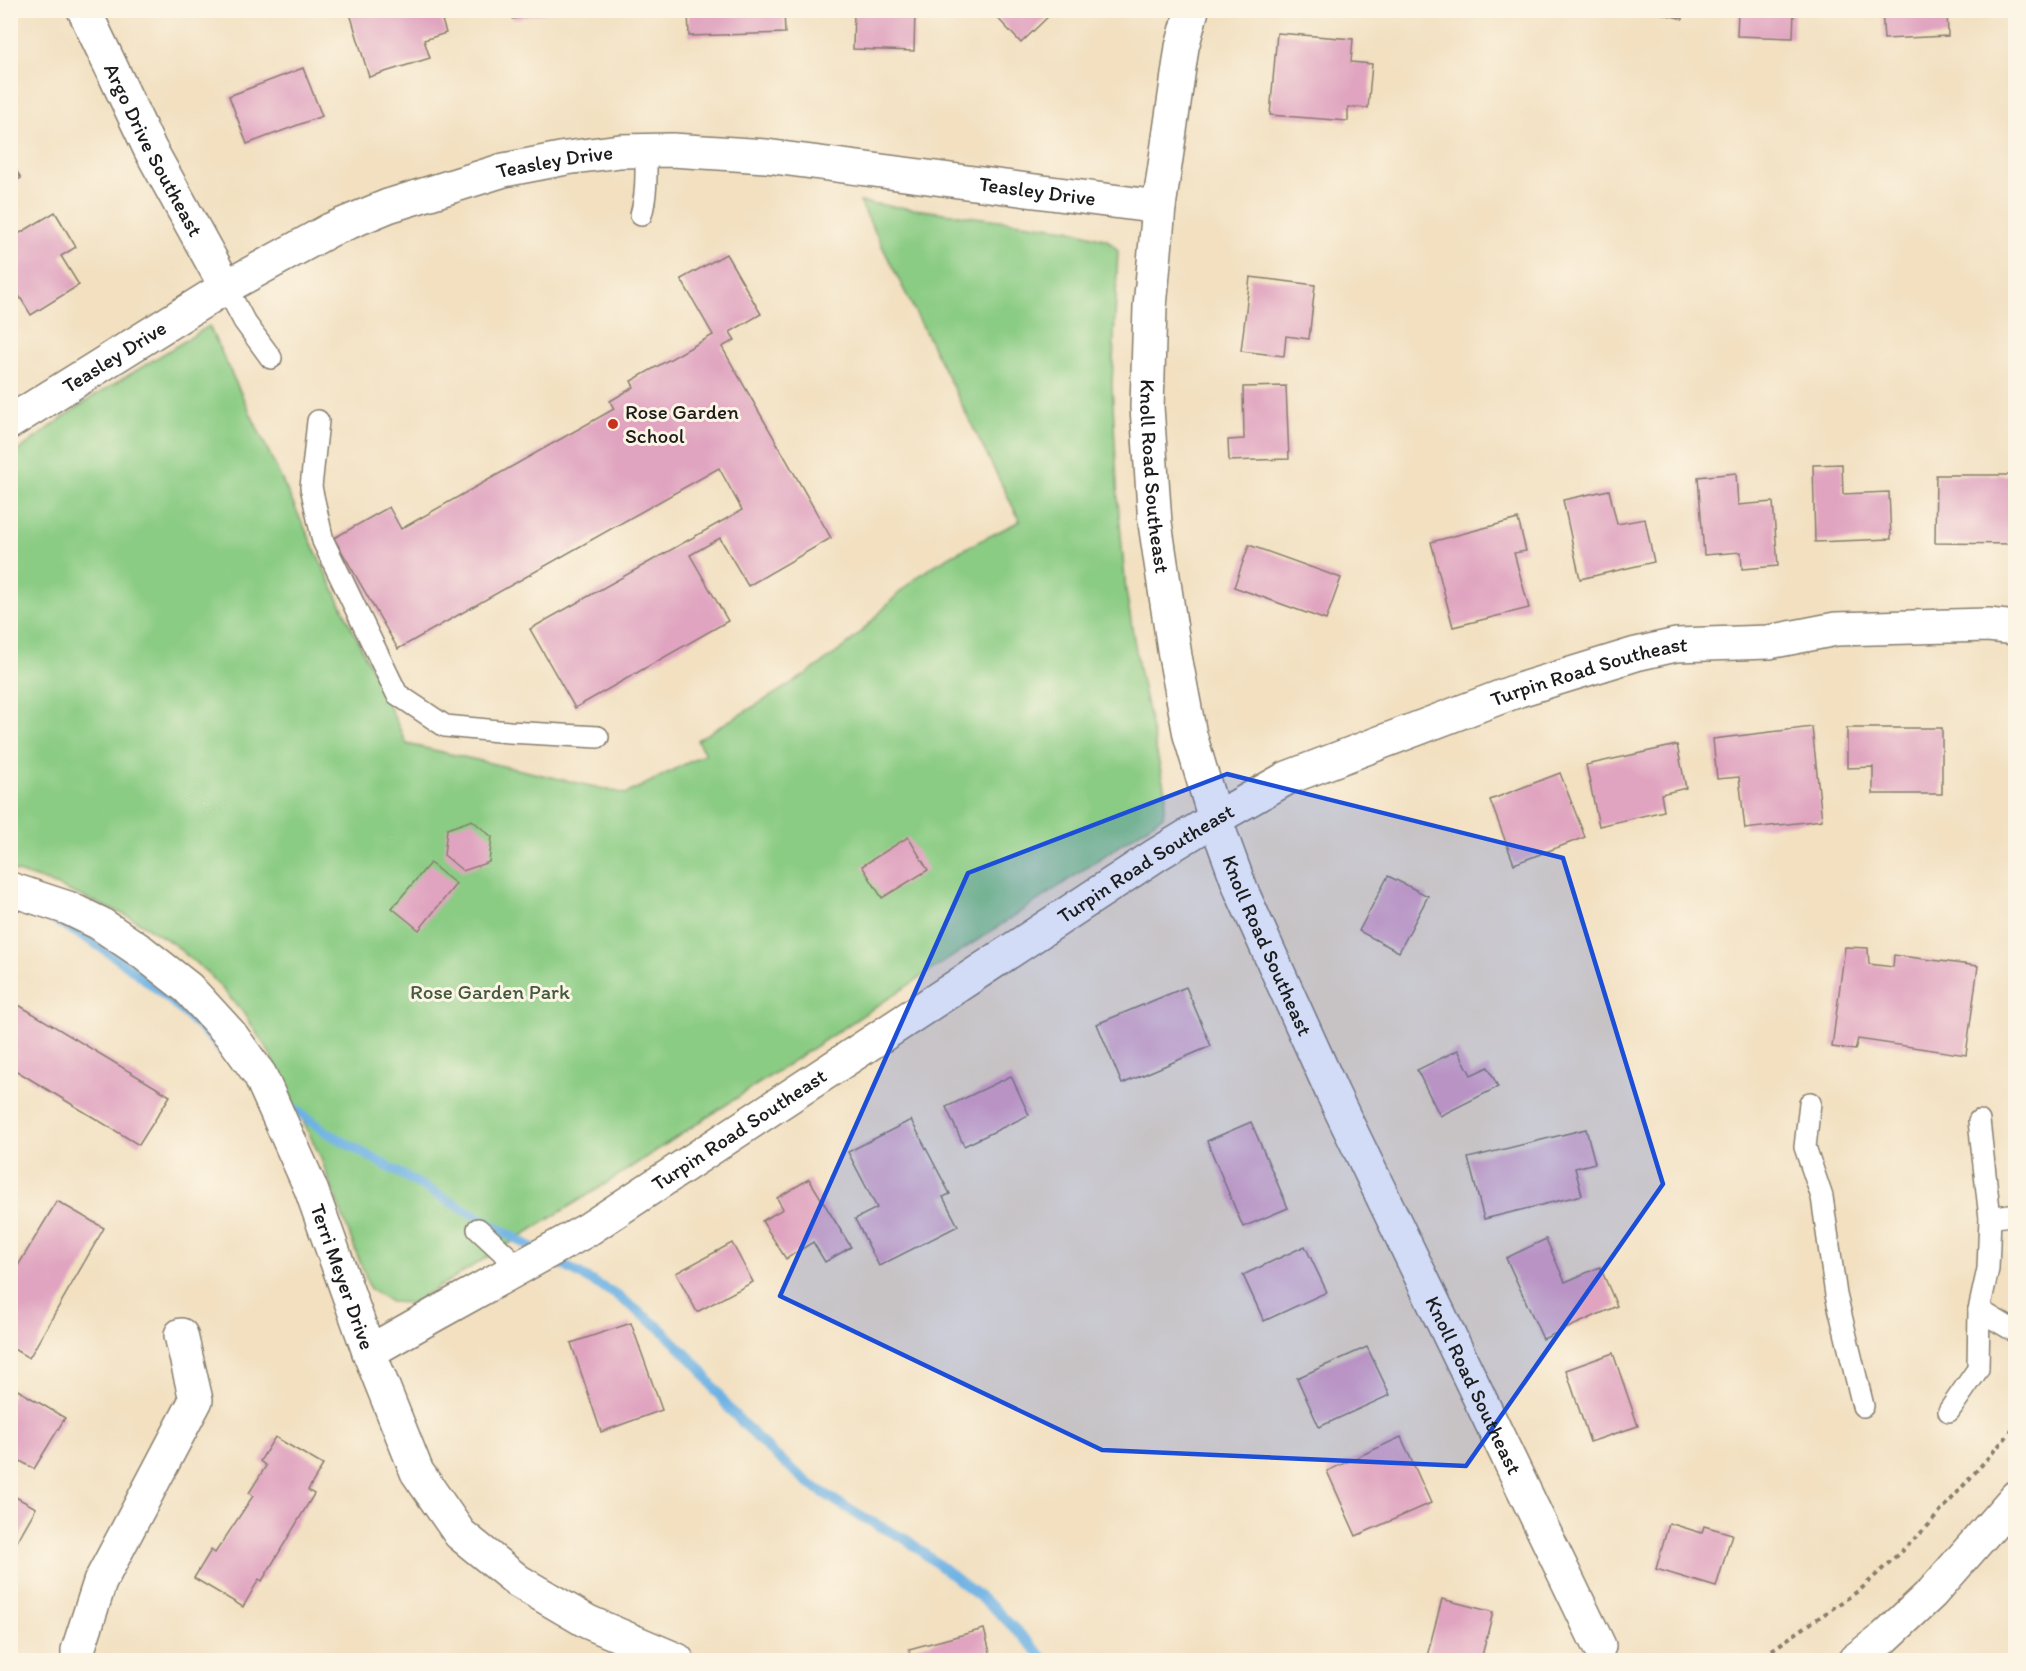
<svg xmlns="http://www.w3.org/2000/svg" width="2026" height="1671" viewBox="0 0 2026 1671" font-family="Itim,sans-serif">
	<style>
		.green { fill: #8bcc84; stroke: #547450; stroke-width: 1.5 }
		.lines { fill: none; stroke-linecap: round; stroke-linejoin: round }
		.stream { stroke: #6eb2e4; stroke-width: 10 }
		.building { fill: #e0a4c0 }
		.lane-casing { stroke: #877e6e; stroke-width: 24 }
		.street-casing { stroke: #877e6e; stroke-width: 36 }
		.secondary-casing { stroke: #877e6e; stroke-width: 36 }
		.path { stroke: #877e6e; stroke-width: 4; stroke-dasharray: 4.5 4.5; stroke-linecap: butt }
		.lane { stroke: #fff; stroke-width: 21 }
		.street { stroke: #fff; stroke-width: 33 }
		.secondary { stroke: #fff; stroke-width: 33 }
		.marked { fill: #1d4ed8; fill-opacity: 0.2; stroke: #1d4ed8; stroke-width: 4.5; stroke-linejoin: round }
		.poi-dot { fill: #c8321e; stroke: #fcf5e5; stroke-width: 2 }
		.labels { text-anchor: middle; stroke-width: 6; stroke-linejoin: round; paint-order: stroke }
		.street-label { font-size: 21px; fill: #1c1c1c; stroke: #fcf5e5 }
		.poi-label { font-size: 21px; fill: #1c1c1c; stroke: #fcf5e5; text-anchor: start }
		.park-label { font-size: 21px; fill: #435a40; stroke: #fcf5e5 }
	</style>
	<rect width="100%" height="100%" fill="#fcf5e5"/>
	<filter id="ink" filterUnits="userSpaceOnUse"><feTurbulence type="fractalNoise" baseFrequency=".0167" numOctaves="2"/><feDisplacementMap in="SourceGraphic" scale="12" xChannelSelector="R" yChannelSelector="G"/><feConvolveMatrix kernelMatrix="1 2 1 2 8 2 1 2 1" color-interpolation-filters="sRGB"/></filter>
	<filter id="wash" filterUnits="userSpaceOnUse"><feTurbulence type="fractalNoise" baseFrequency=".008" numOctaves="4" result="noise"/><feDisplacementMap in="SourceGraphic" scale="24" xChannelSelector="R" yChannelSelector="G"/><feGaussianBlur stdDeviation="1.35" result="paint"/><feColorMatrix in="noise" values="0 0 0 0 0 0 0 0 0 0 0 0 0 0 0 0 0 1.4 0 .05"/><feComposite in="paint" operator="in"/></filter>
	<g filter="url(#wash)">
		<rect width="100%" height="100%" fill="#f2e0c1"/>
		<path class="green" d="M860 202 1068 229 1107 240 1118 250 1112 384 1118 502 1126 591 1139 669 1166 796 1163 816 1034 903 599 1188 413 1303 391 1302 370 1289 320 1156 269 1052 242 1011 210 975 171 942 132 918 48 882 11 870V456L86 401 209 326 407 744 626 794 705 754 697 740C746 710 798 683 844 647 870 627 890 598 916 578 945 556 987 538 1020 521Z"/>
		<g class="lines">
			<g class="stream">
				<path d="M46 916C113 948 178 1002 228 1056"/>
				<polyline points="282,1100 326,1132 615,1294 659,1327 698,1366 730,1410 769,1450 811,1485 858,1515 907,1540 994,1608 1046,1660"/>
			</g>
		</g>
		<g id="blocks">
			<g class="building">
				<polygon points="349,10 439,10 446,33 424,40 430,58 369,77"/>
				<polygon points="511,10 551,10 551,12 513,19"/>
				<polygon points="688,10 784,10 785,33 689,36"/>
				<polygon points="854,10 915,10 914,51 853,49"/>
				<polygon points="990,10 1055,10 1021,43"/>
				<polygon points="1648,10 1685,10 1683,19"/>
				<polygon points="1738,10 1794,10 1793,38 1737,36"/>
				<polygon points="1882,10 1947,10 1948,36 1884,39"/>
				<polygon points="2009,10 2016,10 2016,34 2011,34"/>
				<polygon points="1277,33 1353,39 1351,62 1372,64 1368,108 1348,107 1348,121 1270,115"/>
				<polygon points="303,68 322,116 247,144 229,96"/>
				<polygon points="10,161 21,178 10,184"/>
				<polygon points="55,212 76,247 61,256 79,285 31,315 10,281 10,239"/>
				<polygon points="726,254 761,314 730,332 735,340 722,347 831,538 748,586 720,538 690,555 728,621 575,708 530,629 742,510 719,468 398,649 334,538 389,507 401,529 614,409 610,401 634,387 631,381 713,335 681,279"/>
				<polygon points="1250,277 1315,285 1309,339 1286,336 1284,356 1241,351"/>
				<polygon points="1286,386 1289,459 1229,461 1228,440 1244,439 1243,387"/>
				<polygon points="1842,464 1843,494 1889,492 1891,539 1815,542 1813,465"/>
				<polygon points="1736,473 1738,505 1773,502 1778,566 1742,569 1741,552 1704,555 1698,477"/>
				<polygon points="1936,475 2016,475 2016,544 1935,543"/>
				<polygon points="1609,490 1617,524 1645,519 1654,562 1580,579 1563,500"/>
				<polygon points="1518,519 1526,551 1514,553 1529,608 1453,627 1431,542"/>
				<polygon points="1249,545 1341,578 1326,620 1234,587"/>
				<polygon points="1812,727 1822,820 1745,829 1739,777 1717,779 1713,739"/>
				<polygon points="1847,728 1942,728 1942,794 1873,794 1873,767 1847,768"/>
				<polygon points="1677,745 1686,788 1661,794 1664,811 1599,826 1586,765"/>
				<polygon points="1560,773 1585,837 1514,864 1490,800"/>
				<polygon points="472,820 492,837 489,862 463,871 444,855 447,829"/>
				<polygon points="908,837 928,870 882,898 862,866"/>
				<polygon points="430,863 456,884 419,930 392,908"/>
				<polygon points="1388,876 1428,896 1399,952 1359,931"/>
				<polygon points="1845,947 1868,948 1869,964 1893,967 1894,955 1978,966 1966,1055 1858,1039 1855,1050 1832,1047"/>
				<polygon points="1186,987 1211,1046 1122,1084 1097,1024"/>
				<polygon points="12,1001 170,1096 139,1145 10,1067 10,1003"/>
				<polygon points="1458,1050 1471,1075 1488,1067 1498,1087 1440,1116 1417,1070"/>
				<polygon points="1011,1076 1029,1115 964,1146 946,1107"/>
				<polygon points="911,1120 950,1194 943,1197 958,1226 879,1266 855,1219 877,1208 848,1152"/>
				<polygon points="1251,1122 1288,1208 1243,1227 1207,1141"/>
				<polygon points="1586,1129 1595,1163 1575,1168 1582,1195 1484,1219 1468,1158"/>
				<polygon points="809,1179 851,1247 825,1262 813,1242 786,1259 762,1221 783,1209 777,1198"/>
				<polygon points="57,1201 104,1228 29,1358 10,1347 10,1279"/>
				<polygon points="1546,1239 1565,1282 1600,1267 1617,1306 1543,1339 1506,1258"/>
				<polygon points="732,1243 753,1282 697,1312 676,1273"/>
				<polygon points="1305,1246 1327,1292 1264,1321 1243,1275"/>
				<polygon points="631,1323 662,1410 601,1432 571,1343"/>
				<polygon points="1367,1347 1390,1395 1319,1427 1297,1378"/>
				<polygon points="1613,1353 1638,1426 1590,1442 1566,1370"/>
				<polygon points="16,1389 65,1418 34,1469 10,1455 10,1399"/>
				<polygon points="275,1437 323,1465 308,1490 314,1494 262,1581 259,1579 243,1607 194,1578 211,1550 215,1553 253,1496 249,1493 266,1466 260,1461"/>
				<polygon points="1401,1437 1431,1503 1356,1536 1327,1471"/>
				<polygon points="10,1494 36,1508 10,1554"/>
				<polygon points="1669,1523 1702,1533 1704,1526 1732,1534 1716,1587 1656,1569"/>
				<polygon points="1442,1599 1493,1612 1481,1660 1426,1660"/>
				<polygon points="984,1629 992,1660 912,1660 909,1649"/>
			</g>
		</g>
	</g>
	<g filter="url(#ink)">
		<use href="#blocks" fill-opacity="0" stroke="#877e6e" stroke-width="1.5"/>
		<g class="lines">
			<defs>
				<g id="lane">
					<path d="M641 215C647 194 646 173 646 151"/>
					<polyline points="226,287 244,321 271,358"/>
					<polyline points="318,421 311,487 323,541 397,694 445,726 509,732 598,737"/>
					<polyline points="1810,1103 1805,1147 1822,1197 1836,1295 1863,1406"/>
					<polyline points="1990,1218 2016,1214"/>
					<polyline points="478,1229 520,1268"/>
					<polyline points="1979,1310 2016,1332"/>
					<polyline points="1949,1411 1978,1369 1979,1310 1988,1269 1990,1218 1979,1121"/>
				</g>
				<g id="street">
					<path id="s1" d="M84 10 150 149 226 287"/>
					<path id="s2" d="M1192 10 1182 47 1159 207 1150 307 1147 407 1155 523 1175 656 1190 735 1215 819 1241 890 1333 1094 1599 1646"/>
					<path id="s3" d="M10 422 226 287 330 230 388 206 504 170 566 158 620 151 672 150 766 156 1159 207"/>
					<path id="s4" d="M10 889 68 908 99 923 142 952 188 988 231 1035 260 1075 311 1189 369 1352 417 1472 460 1534 518 1581 588 1622 677 1660"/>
					<path id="s5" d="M369 1352 434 1315 587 1230 1156 855 1215 819 1287 778 1519 690 1636 654 1676 645 1769 642 1836 629 1988 625 2016 628"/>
					<polyline points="78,1660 78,1650 100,1582 196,1400 181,1335"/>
				</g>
				<polyline id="secondary" points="1855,1660 1884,1638 1932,1593 2016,1497"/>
			</defs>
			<use href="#lane" class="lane-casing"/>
			<use href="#street" class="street-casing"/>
			<use href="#secondary" class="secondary-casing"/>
			<polyline class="path" points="1757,1660 1861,1589 1926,1528 2016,1426"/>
			<use href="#lane" class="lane"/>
			<use href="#street" class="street"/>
			<use href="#secondary" class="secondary"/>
		</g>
	</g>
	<path class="marked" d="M1227 774 1563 858 1663 1184 1466 1466 1102 1450 780 1296 968 873Z"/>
	<circle class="poi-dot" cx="613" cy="424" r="6"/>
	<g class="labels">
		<g class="street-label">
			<text dy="7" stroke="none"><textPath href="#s1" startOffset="156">Argo Drive Southeast</textPath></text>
			<text dy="7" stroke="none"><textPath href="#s3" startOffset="609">Teasley Drive</textPath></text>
			<text dy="7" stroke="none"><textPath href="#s3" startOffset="1095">Teasley Drive</textPath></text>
			<text dy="7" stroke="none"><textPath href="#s3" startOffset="123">Teasley Drive</textPath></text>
			<text dy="7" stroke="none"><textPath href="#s2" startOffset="470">Knoll Road Southeast</textPath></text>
			<text dy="7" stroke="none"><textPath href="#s5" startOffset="1404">Turpin Road Southeast</textPath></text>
			<text dy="7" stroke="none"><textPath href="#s5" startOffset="918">Turpin Road Southeast</textPath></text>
			<text dy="7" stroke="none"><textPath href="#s2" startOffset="956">Knoll Road Southeast</textPath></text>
			<text dy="7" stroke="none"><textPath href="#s5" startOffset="432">Turpin Road Southeast</textPath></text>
			<text dy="7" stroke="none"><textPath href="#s4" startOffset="537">Terri Meyer Drive</textPath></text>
			<text dy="7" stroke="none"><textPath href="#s2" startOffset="1442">Knoll Road Southeast</textPath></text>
		</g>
		<g class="poi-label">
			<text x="625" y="419">Rose Garden<tspan x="625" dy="24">School</tspan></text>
		</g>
		<g class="park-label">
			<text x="490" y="999">Rose Garden Park</text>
		</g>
	</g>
	<rect width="2026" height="1671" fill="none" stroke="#fcf5e5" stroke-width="36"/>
</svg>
